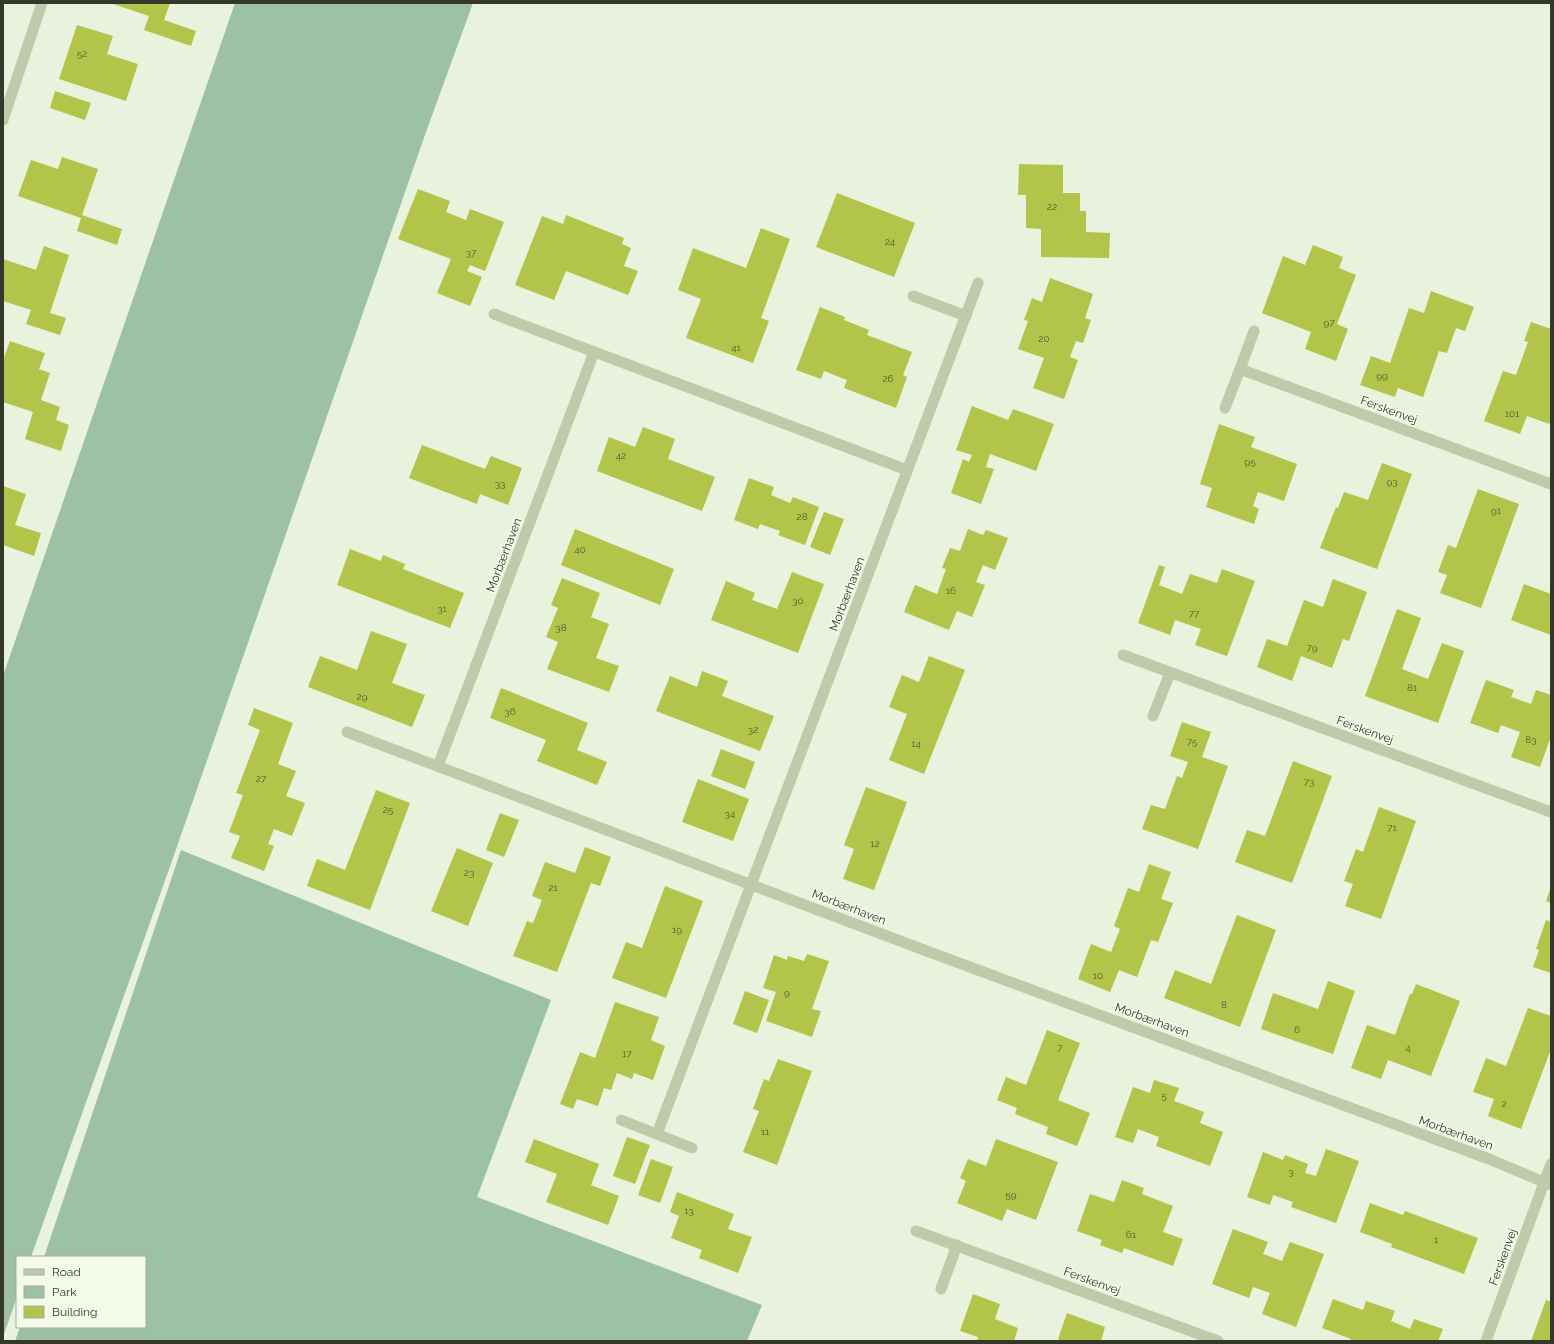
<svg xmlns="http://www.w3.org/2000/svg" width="1554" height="1344" viewBox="0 0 1554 1344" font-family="Raleway,sans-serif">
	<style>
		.green { fill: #9dc1a6 }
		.building { fill: #b2c449 }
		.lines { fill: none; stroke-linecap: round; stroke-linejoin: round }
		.minor { stroke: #becaa9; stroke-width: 11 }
		.labels { text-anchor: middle; stroke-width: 3.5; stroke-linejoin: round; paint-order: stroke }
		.number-label { font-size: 10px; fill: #545a31 }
		.street-label { font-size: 12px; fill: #343729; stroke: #f3faea }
	</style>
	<rect width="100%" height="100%" fill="#e9f2dd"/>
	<g class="green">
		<polygon points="235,3 473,3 426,132 173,858 31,1257 17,1257 17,1297 3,1337 3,676"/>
		<polygon points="181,850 551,1000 477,1197 762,1305 747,1341 15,1341 20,1327 145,1327 145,1257 44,1257"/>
	</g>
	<g class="building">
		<polygon points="110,3 170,3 164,20 196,31 191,46 144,30 149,16"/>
		<polygon points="77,25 113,36 107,54 138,64 126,101 59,79"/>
		<polygon points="55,91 91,103 85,120 50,108"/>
		<polygon points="62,157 98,169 82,215 122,229 117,245 77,231 81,218 18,196 31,160 58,169"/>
		<polygon points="1019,164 1063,165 1063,193 1080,193 1080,211 1086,211 1086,232 1110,233 1109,258 1041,257 1041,229 1026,228 1026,195 1018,195"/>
		<polygon points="418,189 450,201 446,212 466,220 470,209 504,222 485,271 470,265 467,271 482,277 470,306 437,293 451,259 398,239"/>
		<polygon points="837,193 915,223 894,277 816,247"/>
		<polygon points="566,215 624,238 622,244 631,248 624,266 638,271 628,295 566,271 554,300 515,285 542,216 563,224"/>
		<polygon points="761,228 790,239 761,318 769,321 753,363 686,338 701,299 678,290 693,248 746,268"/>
		<polygon points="1313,245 1343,257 1339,268 1356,275 1337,324 1348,329 1336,361 1305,349 1311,332 1262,313 1283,256 1305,265"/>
		<polygon points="44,246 69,255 50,313 66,318 60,335 26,324 31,310 3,301 3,259 36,270"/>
		<polygon points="1050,278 1093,294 1085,318 1091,320 1083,343 1076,341 1070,357 1078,360 1064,399 1033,388 1044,358 1018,349 1028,321 1024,320 1032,298 1042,302"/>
		<polygon points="1431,291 1474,307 1465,331 1456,328 1447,353 1439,351 1423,397 1398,388 1395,397 1360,385 1371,356 1390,363 1409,308 1424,313"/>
		<polygon points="820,307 845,317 844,320 869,330 867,335 912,352 903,375 907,377 896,408 844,388 847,380 824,371 821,379 796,370"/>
		<polygon points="1531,322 1551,329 1551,420 1549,424 1527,416 1520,434 1484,421 1503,371 1516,375 1528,342 1524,341"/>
		<polygon points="10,341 45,353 39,369 50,373 41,400 60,407 56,420 69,425 61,451 25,439 33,412 3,402 3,360"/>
		<polygon points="972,406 1008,420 1013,409 1054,424 1036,471 990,454 986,467 994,469 981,504 951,493 963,459 969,462 972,455 956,450"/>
		<polygon points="1219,424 1255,437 1251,447 1297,464 1284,501 1258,492 1253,506 1259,509 1254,524 1206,507 1212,488 1200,484"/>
		<polygon points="643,427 675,439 668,459 715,477 702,511 597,471 609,437 635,447"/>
		<polygon points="422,445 485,469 491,456 522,468 508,505 480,494 477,504 409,478"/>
		<polygon points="1382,463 1412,474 1377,569 1320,548 1336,507 1338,508 1344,492 1368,500"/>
		<polygon points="749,478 774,487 771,495 790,503 793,497 819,507 805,545 778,535 780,531 760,524 758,529 734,520"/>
		<polygon points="3,486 26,494 15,525 41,533 34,556 3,545"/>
		<polygon points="1478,489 1519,504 1481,608 1440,593 1447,575 1438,572 1448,545 1456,548"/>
		<polygon points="824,512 844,519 830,555 810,547"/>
		<polygon points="575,529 674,569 660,605 561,565"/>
		<polygon points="968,529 983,535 986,530 1008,538 995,570 983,565 976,582 985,585 972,617 957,611 949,630 904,612 915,585 937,594 946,569 942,568 950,548 960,551"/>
		<polygon points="350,549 381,561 383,555 405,564 403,569 464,593 450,628 337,585"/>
		<polygon points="1159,565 1165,567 1159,585 1182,594 1190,574 1217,583 1222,569 1255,581 1227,656 1195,645 1201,629 1175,620 1170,635 1138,623"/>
		<polygon points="792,572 824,584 798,653 711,620 726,581 755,593 752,600 777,609"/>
		<polygon points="562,578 600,593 591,617 609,624 596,658 619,666 609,692 547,669 558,642 546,637 558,608 551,605"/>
		<polygon points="1333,579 1367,592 1349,641 1343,639 1332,668 1301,656 1292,681 1257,667 1267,639 1287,646 1304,600 1323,607"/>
		<polygon points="1524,584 1551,594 1551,635 1511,620"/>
		<polygon points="1397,609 1421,618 1402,669 1428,679 1442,643 1464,651 1438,723 1365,696"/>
		<polygon points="371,631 407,644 392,683 425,695 412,727 308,687 320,656 357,670"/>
		<polygon points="929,656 965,670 924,774 889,760 907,714 889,707 902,675 919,682"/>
		<polygon points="702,671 728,681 722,696 774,716 760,751 656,711 670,676 697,687"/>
		<polygon points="1486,680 1514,690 1511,697 1531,704 1536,690 1551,695 1551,736 1540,767 1511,757 1520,732 1501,725 1498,733 1470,723"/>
		<polygon points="501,688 588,723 577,750 607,762 597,785 537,761 546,740 490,718"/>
		<polygon points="254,708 293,723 278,764 296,771 286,796 305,803 292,836 274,829 268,844 274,846 264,871 231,858 240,836 229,832 243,795 236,793 260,730 248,725"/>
		<polygon points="1182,722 1211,732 1202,757 1228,766 1198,849 1142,829 1151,805 1165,809 1177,776 1182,778 1188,762 1170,756"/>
		<polygon points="721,749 755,762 745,789 711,776"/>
		<polygon points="1293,761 1332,776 1292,883 1235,862 1247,830 1265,836"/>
		<polygon points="698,779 749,799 733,841 682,822"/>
		<polygon points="866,787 907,802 874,890 843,879 854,849 844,845"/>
		<polygon points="376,790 410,803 370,910 307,886 317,859 345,870"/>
		<polygon points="1379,807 1416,821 1381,919 1345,906 1353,884 1344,881 1356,849 1363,852"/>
		<polygon points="500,813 519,820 504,857 486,850"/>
		<polygon points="585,847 611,857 600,886 591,883 557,972 513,956 527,921 533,923 542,900 532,896 545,862 575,873"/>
		<polygon points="457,848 493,863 468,926 431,911"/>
		<polygon points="1149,864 1171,872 1161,899 1173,903 1158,942 1151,940 1137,977 1119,970 1110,992 1078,979 1091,944 1111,952 1120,929 1114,926 1128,888 1139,892"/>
		<polygon points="665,886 703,901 666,998 612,978 626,942 642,948"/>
		<polygon points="1551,887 1551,903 1546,901"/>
		<polygon points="1237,915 1276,930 1240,1027 1164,998 1175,970 1211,984"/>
		<polygon points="1546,920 1551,922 1551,973 1533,967 1539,950 1536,949"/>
		<polygon points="807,954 829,961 812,1009 821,1011 812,1037 766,1021 776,992 763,988 774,955 787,960 788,956 804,961"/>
		<polygon points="1328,981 1355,991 1333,1054 1261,1029 1273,993 1318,1009"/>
		<polygon points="1416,984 1460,1001 1431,1076 1388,1060 1381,1079 1351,1068 1367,1025 1395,1035 1410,994 1412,994"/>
		<polygon points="745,991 769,1000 757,1033 733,1024"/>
		<polygon points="615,1002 659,1017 651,1040 665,1046 653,1080 634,1073 632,1079 617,1073 611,1090 604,1088 598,1106 577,1099 573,1109 560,1104 580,1052 595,1058"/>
		<polygon points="1528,1008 1551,1016 1551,1049 1521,1129 1488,1116 1494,1099 1473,1092 1486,1058 1506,1066"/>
		<polygon points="1047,1030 1080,1043 1058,1100 1090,1113 1077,1146 1046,1134 1048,1127 1015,1114 1017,1108 997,1100 1006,1077 1026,1085"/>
		<polygon points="778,1059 812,1071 777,1165 743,1152 759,1111 753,1109 764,1079 769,1081"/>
		<polygon points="1154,1080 1179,1088 1174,1101 1204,1112 1200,1123 1223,1132 1210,1166 1156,1146 1159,1137 1138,1129 1133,1143 1115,1137 1133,1087 1150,1093"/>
		<polygon points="627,1137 650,1145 635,1184 613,1176"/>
		<polygon points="534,1139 599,1164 591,1185 619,1196 608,1225 546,1202 557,1174 525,1162"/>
		<polygon points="996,1139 1058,1162 1036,1220 1007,1209 1002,1221 957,1203 966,1181 960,1178 968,1159 986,1166"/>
		<polygon points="1326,1149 1359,1161 1336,1223 1291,1207 1293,1202 1273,1195 1270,1205 1247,1197 1263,1152 1283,1160 1285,1155 1308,1164 1305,1173 1316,1176"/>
		<polygon points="651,1159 673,1167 660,1203 638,1195"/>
		<polygon points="1122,1180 1144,1188 1142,1194 1173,1206 1163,1232 1183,1239 1173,1266 1124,1248 1122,1253 1100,1245 1102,1240 1077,1231 1090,1194 1114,1202"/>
		<polygon points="677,1192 734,1214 728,1229 752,1237 738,1273 699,1258 702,1250 671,1238 679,1216 670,1212"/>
		<polygon points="1370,1203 1403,1215 1405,1211 1478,1238 1464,1274 1391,1247 1392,1244 1360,1232"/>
		<polygon points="1233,1229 1268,1242 1263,1254 1282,1261 1290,1242 1324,1254 1296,1327 1262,1314 1270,1293 1253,1287 1249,1298 1212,1284"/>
		<polygon points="973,1294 1000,1304 995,1319 1018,1328 1014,1341 977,1341 978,1337 960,1331"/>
		<polygon points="1333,1299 1363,1310 1366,1301 1395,1311 1391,1321 1410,1329 1414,1319 1443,1329 1438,1341 1350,1341 1351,1339 1322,1328"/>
		<polygon points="1546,1300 1551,1302 1551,1341 1531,1341"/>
		<polygon points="1067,1313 1105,1327 1101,1341 1062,1341 1058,1339"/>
	</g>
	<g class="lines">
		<g class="minor">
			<polyline points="3,120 42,3"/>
			<polyline points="913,296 966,316"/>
			<polyline points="494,314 907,470"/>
			<polyline points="1254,331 1240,369 1551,484"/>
			<polyline points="1225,408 1240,369"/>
			<polyline points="1123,655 1551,812"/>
			<polyline points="1153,716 1170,673"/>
			<polyline points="347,732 924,950 1489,1159 1551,1185"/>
			<polyline points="438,766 594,352"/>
			<polyline points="621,1120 692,1148"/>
			<polyline points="657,1134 978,283"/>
			<polyline points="916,1231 1218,1341"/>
			<polyline points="941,1289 957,1245"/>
			<polyline points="1486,1341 1551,1164"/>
		</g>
	</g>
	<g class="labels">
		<g class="number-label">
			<text x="82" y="57">52</text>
			<text x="1052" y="210">22</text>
			<text x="890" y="245">24</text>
			<text x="471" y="256">37</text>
			<text x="1329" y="326">97</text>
			<text x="1044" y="342">20</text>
			<text x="736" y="351">41</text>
			<text x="1382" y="379">99</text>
			<text x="888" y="382">26</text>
			<text x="1512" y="417">101</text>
			<text x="621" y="459">42</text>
			<text x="1250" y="465">95</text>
			<text x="1392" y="485">93</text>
			<text x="500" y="487">33</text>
			<text x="1496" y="514">91</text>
			<text x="802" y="520">28</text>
			<text x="580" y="553">40</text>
			<text x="951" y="594">16</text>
			<text x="798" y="604">30</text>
			<text x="442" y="612">31</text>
			<text x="1194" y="617">77</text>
			<text x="561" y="631">38</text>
			<text x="1312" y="651">79</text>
			<text x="1412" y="691">81</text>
			<text x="362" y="700">29</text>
			<text x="510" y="715">36</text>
			<text x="753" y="733">32</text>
			<text x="1531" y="743">83</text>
			<text x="1192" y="745">75</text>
			<text x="916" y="747">14</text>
			<text x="261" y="782">27</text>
			<text x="1309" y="785">73</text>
			<text x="388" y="813">25</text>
			<text x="730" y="817">34</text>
			<text x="1392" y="831">71</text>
			<text x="875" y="847">12</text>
			<text x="469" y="876">23</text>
			<text x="553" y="891">21</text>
			<text x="677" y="933">19</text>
			<text x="1098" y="979">10</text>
			<text x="787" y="996">9</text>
			<text x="1224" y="1008">8</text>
			<text x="1297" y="1033">6</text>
			<text x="1060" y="1051">7</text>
			<text x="1408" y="1051">4</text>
			<text x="627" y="1057">17</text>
			<text x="1164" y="1099">5</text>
			<text x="1504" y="1107">2</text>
			<text x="765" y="1135">11</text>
			<text x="1291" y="1175">3</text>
			<text x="1011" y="1198">59</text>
			<text x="689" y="1214">13</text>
			<text x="1131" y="1238">61</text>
			<text x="1436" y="1243">1</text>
		</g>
		<g class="street-label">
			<text transform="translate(1389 410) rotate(20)" y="4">Ferskenvej</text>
			<text transform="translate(504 555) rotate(-69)" y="4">Morbærhaven</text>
			<text transform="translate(847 594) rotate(-69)" y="4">Morbærhaven</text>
			<text transform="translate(1365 730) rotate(20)" y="4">Ferskenvej</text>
			<text transform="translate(849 907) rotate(21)" y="4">Morbærhaven</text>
			<text transform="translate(1152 1020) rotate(20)" y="4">Morbærhaven</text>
			<text transform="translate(1456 1133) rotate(20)" y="4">Morbærhaven</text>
			<text transform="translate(1503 1257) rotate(-70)" y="4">Ferskenvej</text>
			<text transform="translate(1092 1281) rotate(20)" y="4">Ferskenvej</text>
		</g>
	</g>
	<rect width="1554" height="1344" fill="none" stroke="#343729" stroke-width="8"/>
	<rect x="16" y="1256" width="130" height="72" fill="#f3faea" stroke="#a7ac9d"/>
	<rect x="24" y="1269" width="20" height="6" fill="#becaa9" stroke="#a7ac9d"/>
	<text x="52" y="1276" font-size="12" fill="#343729">Road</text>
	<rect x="24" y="1286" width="20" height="12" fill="#9dc1a6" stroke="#a7ac9d"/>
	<text x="52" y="1296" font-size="12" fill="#343729">Park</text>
	<rect x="24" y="1306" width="20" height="12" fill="#b2c449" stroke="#a7ac9d"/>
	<text x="52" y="1316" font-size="12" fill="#343729">Building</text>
</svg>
